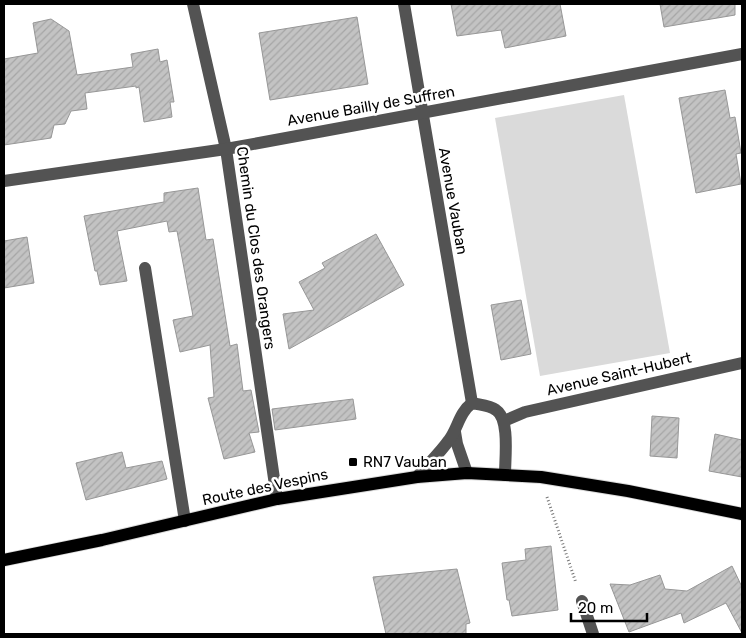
<svg xmlns="http://www.w3.org/2000/svg" width="746" height="638" viewBox="0 0 746 638" font-family="Rubik,sans-serif">
	<style>
		.green { fill: #dadada }
		.building { fill: url(#building-hatch); stroke: #979797 }
		.lines { fill: none; stroke-linecap: round; stroke-linejoin: round }
		.major-casing { stroke: #dbdbdb; stroke-width: 14 }
		.path { stroke: #757575; stroke-width: 3; stroke-dasharray: 1 2.5; stroke-linecap: butt }
		.minor { stroke: #535353; stroke-width: 12 }
		.major { stroke: #000; stroke-width: 12 }
		.poi-dot { fill: #000; stroke: #fff; stroke-width: 2 }
		.labels { text-anchor: middle; stroke-width: 5; stroke-linejoin: round; paint-order: stroke }
		.street-label { font-size: 15px; fill: #000; stroke: #fff }
		.poi-label { font-size: 15px; fill: #000; stroke: #fff; text-anchor: start }
	</style>
	<defs>
		<pattern id="building-hatch" width="6" height="6" patternUnits="userSpaceOnUse" patternTransform="scale(1.25)"><rect width="6" height="6" fill="#c3c3c3"/><path d="M-1 1l2-2M0 6l6-6M5 7l2-2" fill="none" stroke="#a6a6a6"/></pattern>
	</defs>
	<rect width="100%" height="100%" fill="#fff"/>
	<polygon class="green" points="624,95 670,353 540,376 495,118"/>
	<g class="building">
		<polygon points="451,4 560,4 566,36 505,48 501,30 457,36"/>
		<polygon points="660,4 735,4 735,15 664,27"/>
		<polygon points="357,17 368,84 270,100 259,33"/>
		<polygon points="51,19 69,31 77,75 133,67 131,54 158,49 160,62 167,60 174,102 170,102 172,117 144,122 139,87 136,88 136,86 85,93 87,109 71,111 65,124 54,125 51,138 4,145 4,59 38,53 33,23"/>
		<polygon points="725,90 730,118 735,117 741,153 736,154 741,184 696,193 679,98"/>
		<polygon points="198,188 206,240 213,239 230,346 237,344 243,391 251,390 259,432 249,433 255,452 224,459 208,398 214,397 210,345 180,352 173,320 193,316 177,231 169,232 167,221 117,231 127,281 100,285 97,271 95,271 84,216 164,202 164,193"/>
		<polygon points="376,234 404,285 289,349 283,314 314,310 299,282 325,268 322,263"/>
		<polygon points="27,237 34,283 4,288 4,241"/>
		<polygon points="521,300 531,354 501,360 491,305"/>
		<polygon points="353,399 356,419 275,430 272,409"/>
		<polygon points="652,416 679,418 677,458 650,456"/>
		<polygon points="715,434 742,440 742,477 709,471"/>
		<polygon points="122,452 126,468 162,461 167,479 86,500 76,463"/>
		<polygon points="551,546 558,610 512,616 509,600 507,600 502,563 526,560 525,549"/>
		<polygon points="732,566 742,587 742,633 726,603 684,623 681,613 629,632 610,584 630,585 660,575 665,589 687,591"/>
		<polygon points="457,569 470,623 466,624 466,634 386,634 373,577"/>
	</g>
	<g class="lines">
		<defs>
			<polyline id="major" points="4,560 102,540 277,499 417,477 467,473 541,477 628,491 742,514"/>
		</defs>
		<use href="#major" class="major-casing"/>
		<polyline class="path" points="547,497 576,583"/>
		<g class="minor">
			<polyline points="193,4 226,149 277,499"/>
			<polyline points="404,4 472,403"/>
			<polyline points="4,181 226,149 742,54"/>
			<polyline points="145,268 185,521"/>
			<polyline points="504,421 525,412 742,363"/>
			<polyline points="455,432 457,444 467,473"/>
			<path d="M417 477C427 465 440 453 449 440 458 428 459 413 472 403 480 405 489 405 496 410 510 419 505 458 505 475"/>
			<polyline points="582,601 593,634"/>
		</g>
		<use href="#major" class="major"/>
	</g>
	<rect class="poi-dot" x="348" y="457" width="10" height="10" rx="2.5"/>
	<g class="labels">
		<g class="street-label">
			<text transform="translate(371 106) rotate(-10)" y="5">Avenue Bailly de Suffren</text>
			<text transform="translate(453 201) rotate(80)" y="5">Avenue Vauban</text>
			<text transform="translate(256 248) rotate(82)" y="5">Chemin du Clos des Orangers</text>
			<text transform="translate(619 374) rotate(-13)" y="5">Avenue Saint-Hubert</text>
			<text transform="translate(265 487) rotate(-12)" y="5">Route des Vespins</text>
		</g>
		<g class="poi-label">
			<text x="363" y="467">RN7 Vauban</text>
		</g>
	</g>
	<rect width="746" height="638" fill="none" stroke="#000000" stroke-width="10"/>
	<path d="M571 613v8h76v-8" fill="none" stroke="#000000" stroke-width="2.5"/>
	<text x="578" y="613" font-size="15" fill="#000000" stroke="#ffffff" stroke-width="4" paint-order="stroke">20 m</text>
</svg>
